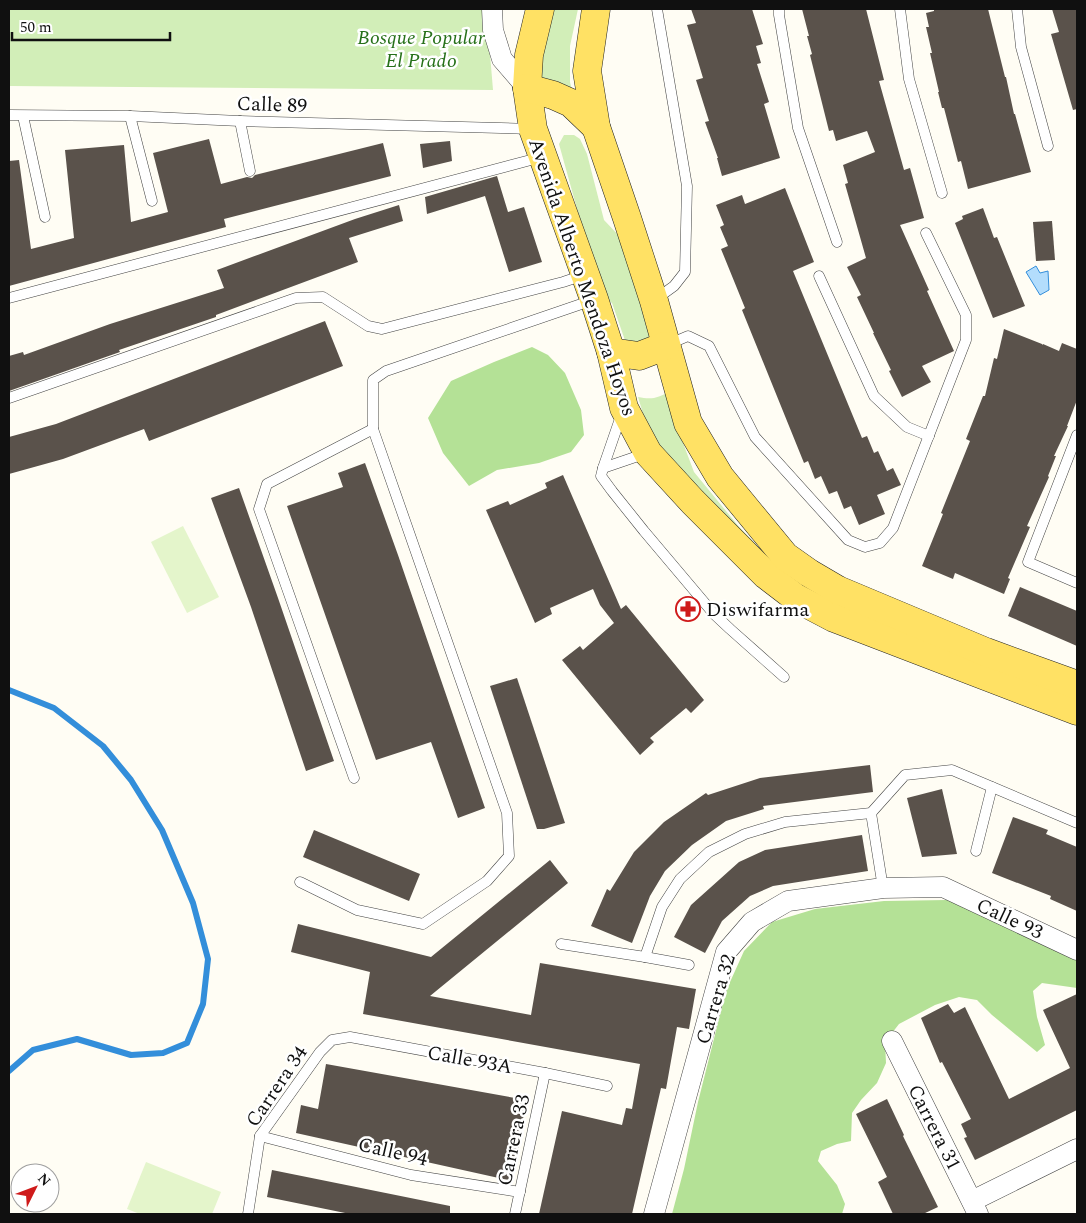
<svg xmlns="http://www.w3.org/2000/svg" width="1086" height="1223" viewBox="0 0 1086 1223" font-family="Spectral,serif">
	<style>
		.green { fill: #d2eeb8 }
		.forest { fill: #b4e196 }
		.pitch { fill: #e4f5cb }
		.water { fill: #b3ddfc; stroke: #338eda }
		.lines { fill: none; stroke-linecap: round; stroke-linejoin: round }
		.stream { stroke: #338eda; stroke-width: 6 }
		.building { fill: #5a524b }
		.lane-casing { stroke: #434343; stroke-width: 11 }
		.street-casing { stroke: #434343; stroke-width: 21 }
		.primary-casing { stroke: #212121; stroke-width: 29 }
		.lane { stroke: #fff; stroke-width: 10 }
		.street { stroke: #fff; stroke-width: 20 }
		.primary { stroke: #ffe164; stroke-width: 28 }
		.labels { text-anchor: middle; stroke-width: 5; stroke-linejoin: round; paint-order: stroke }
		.park-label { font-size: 20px; font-style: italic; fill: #267019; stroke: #fff }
		.street-label { font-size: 20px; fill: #101010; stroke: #fff }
		.poi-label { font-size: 20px; fill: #101010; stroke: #fff; text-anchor: start }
	</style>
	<rect width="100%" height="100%" fill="#fffdf4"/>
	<g class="green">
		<polygon points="9,9 484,9 489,42 493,90 9,86"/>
		<polygon points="551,9 578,9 570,46 570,82 574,99 535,86"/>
		<polygon points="564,135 574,135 580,139 587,154 604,220 623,240 653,341 628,349 612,303 602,296 584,234 559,144"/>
		<path d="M670 391 677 427 694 472 740 528 778 567 670 461 648 430 638 397C652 400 658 398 670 391Z"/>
	</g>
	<g class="forest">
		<polygon points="532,347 548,355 565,373 581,410 584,435 571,452 539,463 497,470 469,486 443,453 428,418 451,381 494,362"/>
		<polygon points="947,900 1077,953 1077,988 1042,983 1033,991 1037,1017 1045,1045 1037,1052 992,1015 977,1000 959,997 935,1005 899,1024 885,1042 886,1063 877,1083 861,1100 852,1113 851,1141 837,1144 821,1151 818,1161 837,1185 845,1204 842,1214 672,1214 684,1169 698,1102 726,991 744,951 772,922 815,909 884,901"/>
	</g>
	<g class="pitch">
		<polygon points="183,526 219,597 187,613 151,542"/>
		<polygon points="146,1162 221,1192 212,1214 140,1214 127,1209"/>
	</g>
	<polygon class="water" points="1036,266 1040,273 1048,271 1049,290 1040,295 1026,272"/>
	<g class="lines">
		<polyline class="stream" points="9,690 54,708 103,746 131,780 162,830 193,903 208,959 203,1004 187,1043 163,1053 131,1055 77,1039 33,1050 9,1071"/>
	</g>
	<g class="building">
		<polygon points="691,9 752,9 763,44 756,46 761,63 757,64 769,102 764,104 780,158 722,176 717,158 718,158 705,122 709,121 696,80 703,78 687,25 696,23"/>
		<polygon points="802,9 866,9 884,80 879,81 904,170 910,168 924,218 900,225 929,290 927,291 954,351 922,366 931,382 902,397 889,371 891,370 873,333 874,333 857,297 861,295 847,267 866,258 845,184 848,183 843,165 875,152 867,131 836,141 833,130 829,131 810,55 812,54 807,36 809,36"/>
		<polygon points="934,9 988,9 1005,77 1006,77 1014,114 1015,114 1031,172 968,189 961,161 958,162 944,108 942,108 938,92 939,92 930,53 932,53 926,27 929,27 926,13 934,11"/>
		<polygon points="1052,9 1077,9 1077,109 1073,110 1051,34 1059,32"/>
		<polygon points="209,139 221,184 247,177 252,178 255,175 383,143 391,176 224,219 226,227 9,286 9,161 19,160 31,249 74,238 65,150 124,145 131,222 168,212 153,153"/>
		<polygon points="450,141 452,161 423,168 420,144"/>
		<polygon points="497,176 508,212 524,207 542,262 509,272 485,196 427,214 425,197"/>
		<polygon points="785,188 814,262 793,271 862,438 867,436 874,453 878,451 887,471 893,468 901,485 877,495 885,514 859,525 851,506 844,509 837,491 829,494 821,476 815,479 808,461 804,463 742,310 745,308 721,249 728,246 720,227 724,225 716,205 742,195 745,204"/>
		<polygon points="399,205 403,221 349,238 358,262 216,315 216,317 119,350 120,352 9,391 9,356 23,352 24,355 110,324 224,288 217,270 355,219"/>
		<polygon points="983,208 994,238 997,237 1025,306 993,318 955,223 963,219 962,216"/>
		<polygon points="1052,221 1055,260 1036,261 1033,222"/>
		<polygon points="325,321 343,366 149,441 144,429 63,459 9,474 9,437 56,424"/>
		<polygon points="1004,329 1042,344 1043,345 1043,344 1059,351 1062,343 1077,349 1077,400 1067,426 1068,426 1054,456 1056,456 1048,476 1049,477 1027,526 1030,527 1008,578 1010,579 1004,594 955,573 953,579 922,566 943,514 941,513 970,441 966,439 983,396 985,396 994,358 997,359"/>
		<polygon points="365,463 398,555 485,808 458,818 431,742 376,760 287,506 343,487 338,473"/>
		<polygon points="563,475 621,609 626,605 704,700 691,713 686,708 650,738 654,742 640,755 562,660 580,646 583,650 614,623 600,605 593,589 550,608 552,614 535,623 486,510 508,501 510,505 547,488 545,483"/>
		<polygon points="239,488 278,598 334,761 306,771 251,607 211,498"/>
		<polygon points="1020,587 1077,611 1077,646 1008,616"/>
		<polygon points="517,678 565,823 544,829 537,829 490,686"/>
		<polygon points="870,765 873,792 763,806 764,809 726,821 692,845 665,871 650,896 632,943 591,926 607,889 610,891 634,852 664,822 706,793 708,795 760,778"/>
		<polygon points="942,789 957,854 922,857 907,798"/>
		<polygon points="1013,817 1048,830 1046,834 1077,847 1077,911 1050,899 1051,896 992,873"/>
		<polygon points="314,830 420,874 409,901 303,857"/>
		<polygon points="862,835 868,871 773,886 750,896 722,921 705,953 674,937 691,905 739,862 765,850"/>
		<polygon points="550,860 568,883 430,996 531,1015 540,963 696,989 689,1029 677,1027 666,1089 661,1088 632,1214 539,1214 562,1111 622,1125 626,1108 632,1109 640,1064 363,1014 370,972 291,952 298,924 431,957"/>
		<polygon points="1077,994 1077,1110 975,1160 964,1138 967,1137 961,1124 971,1119 942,1062 940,1063 921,1018 948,1004 954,1013 965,1007 1009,1099 1070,1068 1043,1010"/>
		<polygon points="326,1064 526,1100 518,1153 512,1181 296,1133 301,1105 318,1109"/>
		<polygon points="887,1099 904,1135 903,1136 938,1207 923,1214 893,1214 878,1182 887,1177 856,1114"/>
		<polygon points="272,1170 450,1206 450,1214 350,1214 267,1197"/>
	</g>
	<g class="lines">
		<defs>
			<g id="lane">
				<polyline points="779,9 779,15 798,128 837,242"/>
				<polyline points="900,9 909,79 942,193"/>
				<polyline points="1017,9 1021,47 1048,146"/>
				<polyline points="9,115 130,116 240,121 533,129"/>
				<polyline points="23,116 45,217"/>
				<polyline points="130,116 152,201"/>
				<polyline points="240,121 250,171"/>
				<polyline points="819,276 874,396 907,427 929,436"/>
				<polyline points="9,298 542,157"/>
				<polyline points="656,299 674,286 685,272 687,186 657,9"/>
				<polyline points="667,345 688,336 709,346 755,437 848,540 865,547 880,543 893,528 966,340 966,315 926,233"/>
				<polyline points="9,398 296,298 323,297 368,326 382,329 563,282 584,275"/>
				<polyline points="622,413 603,468 601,476 612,491 644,531 714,614 730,629 784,677"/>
				<polyline points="1077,435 1028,562 1077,583"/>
				<polyline points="603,468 647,453"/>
				<polyline points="354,778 259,509 267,484 373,429"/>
				<polyline points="871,813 883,888"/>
				<polyline points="976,851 992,787"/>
				<polyline points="300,882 357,910 423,924 487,881 509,856 507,813 373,429 373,380 386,371 593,300"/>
				<polyline points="561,944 645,957 689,965"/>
				<polyline points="645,957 662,907 680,879 709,852 745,834 785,822 871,813 905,775 952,770 1077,823"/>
				<polyline points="260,1136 411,1175 520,1192"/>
				<polyline points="248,1214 260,1136 320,1052 332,1040 350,1037 545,1073 607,1086"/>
				<polyline points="515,1214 545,1073"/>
			</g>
			<g id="street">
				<polyline points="492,9 493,30 502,59 527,88"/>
				<polyline points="892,1041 978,1214"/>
				<polyline points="972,1201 1077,1149"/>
				<polyline points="654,1214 726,952 752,922 788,901 883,888 943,887 1077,950"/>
			</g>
			<g id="primary">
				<polyline points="540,9 529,55 527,88 533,129 594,299 611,352 624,408 648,453 693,502 766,575 796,598 834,618 1077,711"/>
				<polyline points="596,9 587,71 596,127 627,218 654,301 688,423 720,477 785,556 809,573 838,590 986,652 1077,685"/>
				<polyline points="527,88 553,95 571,103 596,127"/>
				<polyline points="611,352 639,356 665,346"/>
			</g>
		</defs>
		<use href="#lane" class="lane-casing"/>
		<use href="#street" class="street-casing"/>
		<use href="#primary" class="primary-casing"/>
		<use href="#lane" class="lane"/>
		<use href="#street" class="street"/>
		<use href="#primary" class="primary"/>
	</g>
	<defs>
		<symbol id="pharmacy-ring" viewBox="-11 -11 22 22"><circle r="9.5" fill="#fff" stroke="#cf1a1a" stroke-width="1.5"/><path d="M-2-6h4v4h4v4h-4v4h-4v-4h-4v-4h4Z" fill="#cf1a1a"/></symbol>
	</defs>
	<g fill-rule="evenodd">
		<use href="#pharmacy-ring" x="674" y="595" width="28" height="28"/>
	</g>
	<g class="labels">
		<g class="park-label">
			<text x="421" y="44">Bosque Popular<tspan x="421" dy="23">El Prado</tspan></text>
		</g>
		<g class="street-label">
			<text transform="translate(272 104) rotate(2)" y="7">Calle 89</text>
			<text transform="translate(583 277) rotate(71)" y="7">Avenida Alberto Mendoza Hoyos</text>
			<text transform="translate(1010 918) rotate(25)" y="7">Calle 93</text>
			<text transform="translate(715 999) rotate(-73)" y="7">Carrera 32</text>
			<text transform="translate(470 1059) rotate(10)" y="7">Calle 93A</text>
			<text transform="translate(276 1086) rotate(-56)" y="7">Carrera 34</text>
			<text transform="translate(935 1127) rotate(63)" y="7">Carrera 31</text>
			<text transform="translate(513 1140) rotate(-78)" y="7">Carrera 33</text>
			<text transform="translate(393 1151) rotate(13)" y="7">Calle 94</text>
		</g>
		<g class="poi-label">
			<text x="706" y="616">Diswifarma</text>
		</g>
	</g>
	<rect width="1086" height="1223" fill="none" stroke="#101010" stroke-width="20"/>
	<g transform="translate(35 1188) rotate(48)"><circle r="24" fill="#ffffff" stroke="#9f9f9f"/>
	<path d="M0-4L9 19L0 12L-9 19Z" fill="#cf1a1a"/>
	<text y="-8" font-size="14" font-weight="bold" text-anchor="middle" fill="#101010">N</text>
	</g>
	<path d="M12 32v8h158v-8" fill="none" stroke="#101010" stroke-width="2.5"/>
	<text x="20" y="32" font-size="15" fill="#101010" stroke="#ffffff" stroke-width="4" paint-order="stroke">50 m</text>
</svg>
